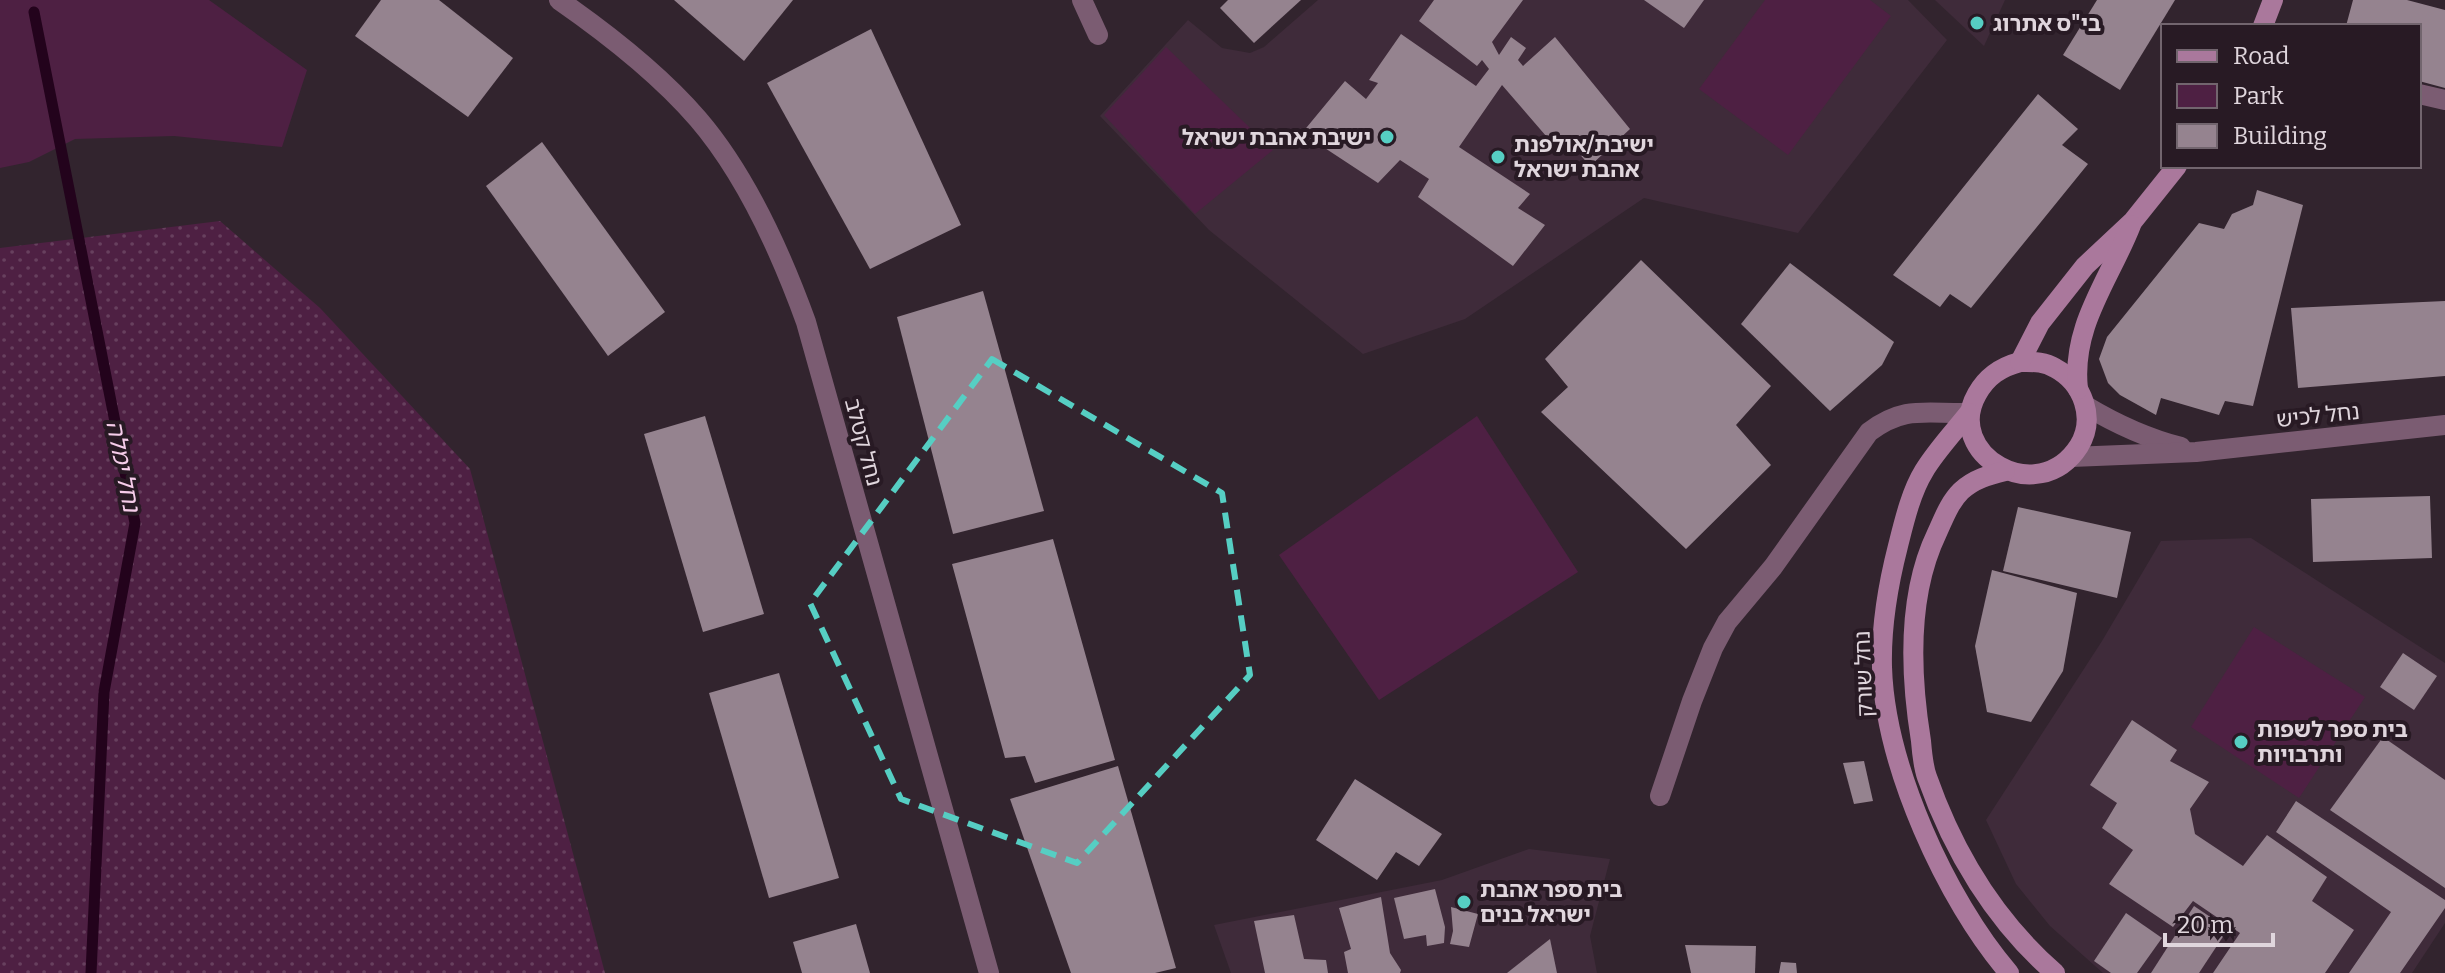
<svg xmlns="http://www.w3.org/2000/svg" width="2445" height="973" viewBox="0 0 2445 973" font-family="Bitter,'Noto Sans Hebrew',serif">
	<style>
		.built { fill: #3f2b3a }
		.grass { fill: url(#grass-dots) }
		.park { fill: #4e2043 }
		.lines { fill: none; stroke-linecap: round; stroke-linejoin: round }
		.stream { stroke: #23031c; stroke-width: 11 }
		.building { fill: #95838f }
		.street { stroke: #7b5c72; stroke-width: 20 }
		.secondary { stroke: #aa789c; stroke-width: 20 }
		.marked { fill: none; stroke: #56cec3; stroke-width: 6; stroke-dasharray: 16 10; stroke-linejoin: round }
		.poi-dot { fill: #56cec3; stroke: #281a24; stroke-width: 3 }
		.labels { text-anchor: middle; stroke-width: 8; stroke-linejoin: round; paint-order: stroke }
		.poi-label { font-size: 22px; font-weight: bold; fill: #e0d6dd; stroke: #281a24; text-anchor: start }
		.street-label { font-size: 22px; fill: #e0d6dd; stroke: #281a24 }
		.water-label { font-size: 24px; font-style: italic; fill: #f6cdea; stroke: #281a24 }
	</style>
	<defs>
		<pattern id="grass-dots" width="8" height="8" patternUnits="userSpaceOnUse" patternTransform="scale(2)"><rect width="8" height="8" fill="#4e2043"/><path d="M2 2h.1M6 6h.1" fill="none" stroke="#67405e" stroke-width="1.8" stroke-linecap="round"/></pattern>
	</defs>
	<rect width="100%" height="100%" fill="#32242e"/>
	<g class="built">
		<polygon points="1318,0 1908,0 1947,40 1798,233 1644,198 1465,319 1363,354 1209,230 1100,116 1188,20 1222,48 1250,53 1264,47"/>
		<polygon points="1935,0 2005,0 1984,46"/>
		<polygon points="2251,538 2445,663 2445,923 2412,973 2103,973 2050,926 2016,884 1986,820 2102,641 2161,541"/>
		<polygon points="1529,849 1610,859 1590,936 1597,973 1231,973 1214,925 1442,880"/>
	</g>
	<polygon class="grass" points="220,221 320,308 470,469 605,973 0,973 0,248"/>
	<g class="park">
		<polygon points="0,0 209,0 307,70 282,147 174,136 75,139 29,162 0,168"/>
		<polygon points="1765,0 1870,0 1891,16 1788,155 1699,89"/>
		<polygon points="1166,47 1273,150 1195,214 1104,115"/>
		<polygon points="1477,416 1578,572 1379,700 1279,555"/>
		<polygon points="2254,627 2365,697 2299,798 2191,727"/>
	</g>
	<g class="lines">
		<polyline class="stream" points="34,12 135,523 104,692 91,973"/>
	</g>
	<g class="building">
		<polygon points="381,0 439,0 513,58 468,117 355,36"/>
		<polygon points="674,0 793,0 744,61"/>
		<polygon points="1228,0 1301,0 1254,43 1220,8"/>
		<polygon points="1434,0 1523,0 1492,42 1499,55 1511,37 1526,48 1518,60 1523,66 1555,37 1630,129 1590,166 1569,142 1559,151 1502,85 1459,147 1530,194 1518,208 1545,225 1513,266 1418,197 1429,179 1400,160 1378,183 1302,133 1345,81 1366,99 1378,83 1369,80 1401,34 1476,86 1489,69 1482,60 1477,66 1419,21"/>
		<polygon points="1644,0 1704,0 1684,28"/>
		<polygon points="2097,0 2175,0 2120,90 2063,55"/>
		<polygon points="2353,0 2407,0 2445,10 2445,88 2419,81 2419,26 2346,26"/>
		<polygon points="871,29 961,225 870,269 767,83"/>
		<polygon points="2038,94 2078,129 2062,145 2088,164 1971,308 1950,294 1940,307 1893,275"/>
		<polygon points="542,142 665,312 608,356 486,186"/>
		<polygon points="2257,190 2303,205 2253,406 2225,401 2219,415 2161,398 2156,415 2120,395 2108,383 2099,359 2107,337 2199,223 2224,229 2232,214 2253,205"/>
		<polygon points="1641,260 1771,386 1736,425 1771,465 1686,549 1541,412 1568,387 1545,359"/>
		<polygon points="1790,263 1894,342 1882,365 1830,411 1741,324"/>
		<polygon points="983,291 1044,511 953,534 897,317"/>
		<polygon points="2445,301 2445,376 2298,388 2291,308"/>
		<polygon points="705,416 764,614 703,632 644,434"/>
		<polygon points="2430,496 2432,558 2313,562 2311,499"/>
		<polygon points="2018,507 2131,532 2117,598 2003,571"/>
		<polygon points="1053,539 1115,760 1035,783 1025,756 1005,758 952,564"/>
		<polygon points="1992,570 2077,593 2063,671 2031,722 1987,712 1975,646"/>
		<polygon points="2403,653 2437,676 2414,710 2380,687"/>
		<polygon points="779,673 839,878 769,898 709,693"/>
		<polygon points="2132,720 2177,750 2170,761 2209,782 2190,809 2195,834 2243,866 2267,835 2327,877 2312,901 2354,930 2325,973 2213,973 2240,933 2193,901 2173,927 2109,884 2133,850 2102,828 2117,803 2090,785"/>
		<polygon points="2383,737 2445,780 2445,888 2330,810"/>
		<polygon points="1864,761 1873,801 1854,804 1843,763"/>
		<polygon points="1118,766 1176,968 1155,973 1071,973 1010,799"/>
		<polygon points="1355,779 1442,834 1419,866 1396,852 1377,880 1316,840"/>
		<polygon points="2296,801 2445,900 2445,908 2400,973 2349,973 2391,912 2276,832"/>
		<polygon points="1435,889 1445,927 1444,943 1427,946 1426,935 1404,939 1394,898"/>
		<polygon points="1381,897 1390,953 1401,970 1400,973 1348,973 1344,952 1351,949 1339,908"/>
		<polygon points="2194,906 2228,929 2199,973 2151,973"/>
		<polygon points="1451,907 1478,914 1469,947 1450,944 1453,931"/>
		<polygon points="2126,913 2162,938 2137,973 2111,973 2094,961"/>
		<polygon points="1294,915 1304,959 1326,960 1328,973 1265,973 1254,921"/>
		<polygon points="856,924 870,973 802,973 793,942"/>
		<polygon points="1550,939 1557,973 1507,973"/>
		<polygon points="1685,945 1756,946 1755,973 1691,973"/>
		<polygon points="1781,962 1796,963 1797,973 1779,973"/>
	</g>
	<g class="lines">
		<g class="street">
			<path d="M559 0C605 32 661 76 698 119 746 175 781 253 806 322L989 973"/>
			<polyline points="1082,0 1098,35"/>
			<polyline points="2419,94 2445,100"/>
			<path d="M2086 406C2116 424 2146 438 2181 447"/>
			<polyline points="2071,457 2196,452 2445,425"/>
			<path d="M1660 796 1692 701 1713 648 1727 622 1773 567 1869 432C1905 405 1926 414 1969 413"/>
		</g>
		<g class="secondary">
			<polyline points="2263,26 2273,0"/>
			<path d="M2020 362C2032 362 2044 361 2055 368 2083 383 2096 418 2079 446 2038 510 1943 454 1977 394 1987 376 2001 367 2020 362Z"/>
			<polyline points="2020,362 2040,323 2085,266 2133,221 2177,166"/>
			<path d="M2078 389C2071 326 2109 281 2131 225"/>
			<path d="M1969 413C1954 432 1936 451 1924 471 1911 492 1904 522 1898 546 1888 585 1881 627 1882 667 1885 765 1946 900 2009 973"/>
			<path d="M2005 471C1989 475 1974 479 1961 491 1949 503 1944 518 1937 533 1907 595 1910 673 1921 741 1922 753 1923 766 1927 777 1953 851 1995 921 2055 973"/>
		</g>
	</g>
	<path class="marked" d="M992 359 1222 493 1250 675 1077 863 901 799 810 603Z"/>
	<g class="poi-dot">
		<circle cx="1977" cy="23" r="8"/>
		<circle cx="1387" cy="137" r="8"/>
		<circle cx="1498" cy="157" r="8"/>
		<circle cx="2241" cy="742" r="8"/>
		<circle cx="1464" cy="902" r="8"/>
	</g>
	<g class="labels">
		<g class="poi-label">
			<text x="1993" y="31">בי"ס אתרוג</text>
			<text x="1371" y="145" text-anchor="end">ישיבת אהבת ישראל</text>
			<text x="1514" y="152">ישיבת/אולפנת<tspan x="1514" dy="25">אהבת ישראל</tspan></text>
			<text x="2257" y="737">בית ספר לשפות<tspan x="2257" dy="25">ותרבויות</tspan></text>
			<text x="1480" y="897">בית ספר אהבת<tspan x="1480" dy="25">ישראל בנים</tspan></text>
		</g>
		<g class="street-label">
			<text transform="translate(2318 415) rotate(-6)" y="8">נחל לכיש</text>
			<text transform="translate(864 442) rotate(75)" y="8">נחל קטלב</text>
			<text transform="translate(1863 674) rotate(-92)" y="8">נחל שורק</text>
		</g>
		<g class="water-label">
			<text transform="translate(123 466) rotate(79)" y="8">נחל ימלה</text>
		</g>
	</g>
	<rect x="2161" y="24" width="260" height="144" fill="#281a24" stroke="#72656e" stroke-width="2"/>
	<rect x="2177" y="50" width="40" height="12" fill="#aa789c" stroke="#72656e" stroke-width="2"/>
	<text x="2233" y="64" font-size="24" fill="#e0d6dd">Road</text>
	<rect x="2177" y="84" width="40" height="24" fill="#4e2043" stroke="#72656e" stroke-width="2"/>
	<text x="2233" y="104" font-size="24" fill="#e0d6dd">Park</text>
	<rect x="2177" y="124" width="40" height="24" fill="#95838f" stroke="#72656e" stroke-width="2"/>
	<text x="2233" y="144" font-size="24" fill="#e0d6dd">Building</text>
	<path d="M2165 933v12h108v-12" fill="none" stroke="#e0d6dd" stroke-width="4"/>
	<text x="2177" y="933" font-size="24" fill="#e0d6dd" stroke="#281a24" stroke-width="6" paint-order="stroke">20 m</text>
</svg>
